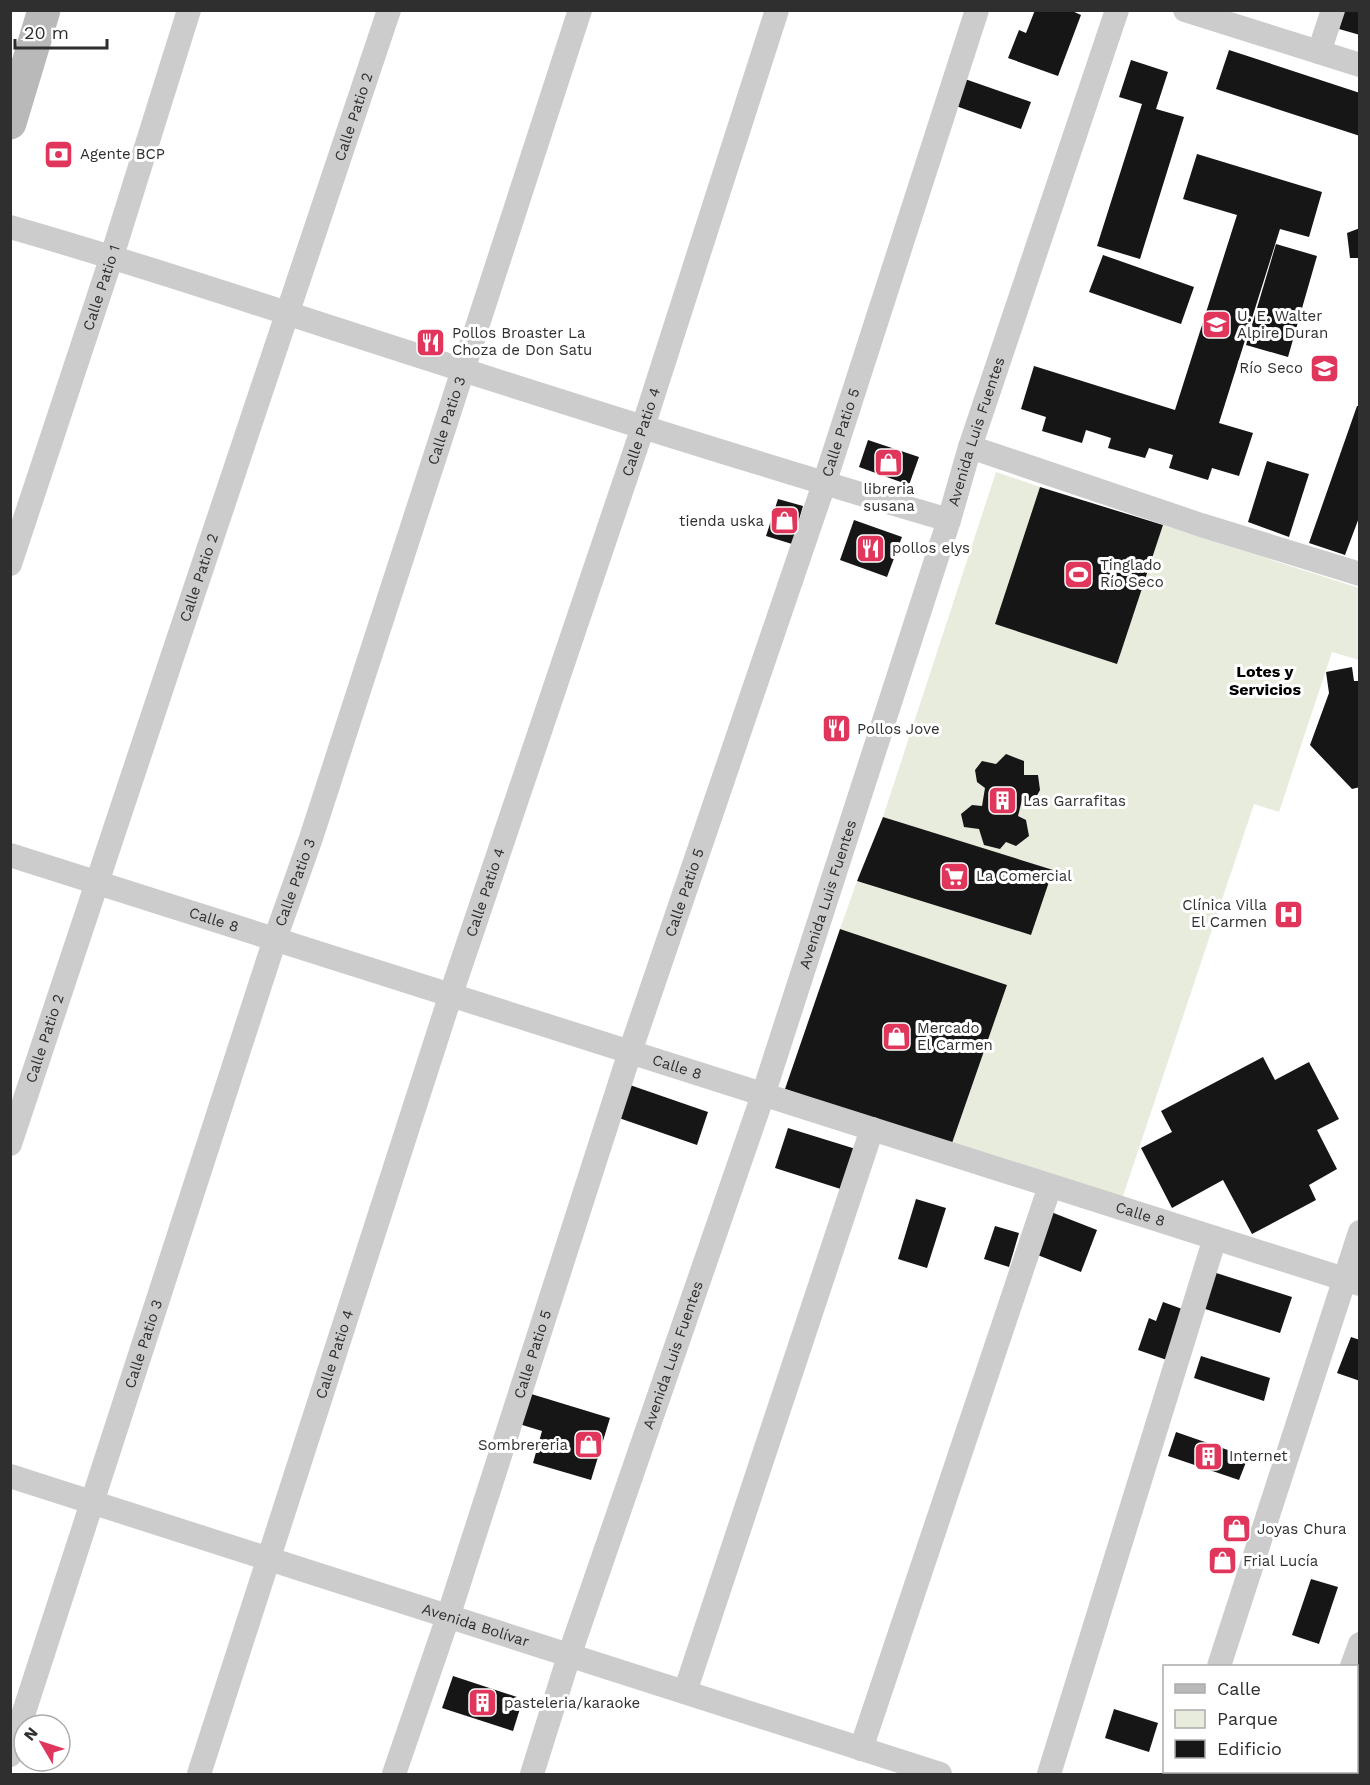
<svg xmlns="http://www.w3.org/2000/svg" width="1370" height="1785" viewBox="0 0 1370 1785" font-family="'Work Sans',sans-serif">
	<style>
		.green { fill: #e7ecdd }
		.building { fill: #161616 }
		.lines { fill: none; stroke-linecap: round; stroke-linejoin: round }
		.street { stroke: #ccc; stroke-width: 24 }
		.secondary { stroke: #b9b9b9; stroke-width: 33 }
		.labels { text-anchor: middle; stroke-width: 6; stroke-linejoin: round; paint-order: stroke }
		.street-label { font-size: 15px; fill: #2f2f2f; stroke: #fff }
		.poi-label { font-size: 15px; fill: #2f2f2f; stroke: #fff; text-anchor: start }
		.neighbourhood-label { font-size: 16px; font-weight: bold; fill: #000; stroke: #fff }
	</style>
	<rect width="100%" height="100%" fill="#fff"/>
	<polygon class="green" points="996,472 1040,487 995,624 1117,664 1163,525 1359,588 1359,660 1332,652 1279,812 1254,804 1122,1199 951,1146 1007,985 840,929 857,881 1031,935 1052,870 883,817"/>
	<g class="building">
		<polygon points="1035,10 1070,10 1081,15 1058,76 1008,58 1019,30 1026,33"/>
		<polygon points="1344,10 1360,10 1360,35 1339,29"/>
		<polygon points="1229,50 1360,93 1360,136 1216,89"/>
		<polygon points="1131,60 1168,72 1156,109 1184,117 1140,259 1097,246 1142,104 1119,97"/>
		<polygon points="962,78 1031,102 1021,129 953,105"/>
		<polygon points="1197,154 1322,192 1309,237 1280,229 1219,423 1253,433 1239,476 1212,468 1208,480 1169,468 1173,455 1149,448 1145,458 1108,448 1111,438 1086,430 1082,443 1042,431 1046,417 1021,409 1034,366 1175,410 1237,215 1183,199"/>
		<polygon points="1360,228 1360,258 1350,258 1347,233"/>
		<polygon points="1276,244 1317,256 1288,357 1246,345"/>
		<polygon points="1103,255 1194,287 1181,324 1089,292"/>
		<polygon points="1357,406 1360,406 1360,515 1345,555 1309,543"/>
		<polygon points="868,440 919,457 909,485 859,467"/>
		<polygon points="1267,461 1309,474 1289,537 1248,522"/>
		<polygon points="1040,487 1163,525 1117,664 995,624"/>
		<polygon points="778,499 803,506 792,544 766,536"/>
		<polygon points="854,520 902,537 887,577 840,560"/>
		<polygon points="1352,667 1354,681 1360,681 1360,787 1352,789 1310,745 1329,693 1326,672"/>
		<polygon points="1006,754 1024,761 1024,775 1038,775 1040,790 1034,801 1022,800 1018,816 1026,820 1029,836 1016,846 1006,842 1000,849 984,845 979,829 964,827 961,814 972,805 982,806 985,788 977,782 975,770 982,761 996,764"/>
		<polygon points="883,817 1053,870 1031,935 857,881"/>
		<polygon points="840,929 1007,985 951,1146 785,1089"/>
		<polygon points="1263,1057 1275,1080 1309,1062 1339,1119 1317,1130 1337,1169 1309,1185 1316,1200 1252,1234 1223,1180 1172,1208 1141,1148 1172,1132 1161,1111"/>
		<polygon points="627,1084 708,1112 697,1145 616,1117"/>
		<polygon points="788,1128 859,1150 847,1191 775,1168"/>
		<polygon points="916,1199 946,1208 927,1268 898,1259"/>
		<polygon points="1051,1212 1097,1230 1081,1272 1035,1254"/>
		<polygon points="995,1226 1019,1233 1009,1267 984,1259"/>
		<polygon points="1210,1271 1292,1297 1280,1333 1199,1307"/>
		<polygon points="1163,1302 1185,1310 1167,1360 1138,1350 1149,1318 1156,1321"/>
		<polygon points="1351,1337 1360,1340 1360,1381 1337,1373"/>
		<polygon points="1201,1356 1270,1378 1264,1401 1194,1378"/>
		<polygon points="528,1393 610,1418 591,1480 533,1463 542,1431 519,1424"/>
		<polygon points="1176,1432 1248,1457 1239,1480 1168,1456"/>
		<polygon points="1311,1579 1338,1587 1319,1644 1292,1635"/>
		<polygon points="453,1676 523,1699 513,1731 442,1708"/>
		<polygon points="1114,1709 1158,1723 1149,1752 1105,1738"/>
	</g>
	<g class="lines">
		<g class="street">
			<polyline points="1185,10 1360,65"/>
			<polyline points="1319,52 1333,10"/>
			<path d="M10 227C123 259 234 296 345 332 546 397 746 461 949 520"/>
			<polyline points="970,447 1201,525 1360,574"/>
			<path id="s1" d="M10 564 112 256 189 10"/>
			<path id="s2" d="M10 855 1360 1284"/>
			<path id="s3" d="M10 1144C134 765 264 389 389 10"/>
			<path id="s4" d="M10 1476 940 1774"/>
			<polyline points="1219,1666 1360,1232"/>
			<polyline points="1352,1666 1360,1644"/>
			<polyline points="685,1692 872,1129"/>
			<polyline points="861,1749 1050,1186"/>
			<path id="s5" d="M10 1755 275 939 311 838 580 10"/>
			<path id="s6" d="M199 1774 451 994 643 427 777 10"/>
			<path id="s7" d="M394 1774 448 1617 630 1052 824 484 977 10"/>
			<path id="s8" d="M532 1774 569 1656 763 1095 949 520 970 447 1117 10"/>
			<polyline points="1049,1774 1215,1238"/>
			<polyline points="1184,1774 1185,1772"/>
			<polyline points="1317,1774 1318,1772"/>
		</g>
		<polyline class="secondary" points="10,123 44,10"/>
	</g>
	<defs>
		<symbol id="bank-square" viewBox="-11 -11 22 22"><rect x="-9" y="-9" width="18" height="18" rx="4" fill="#e0365c" stroke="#fff"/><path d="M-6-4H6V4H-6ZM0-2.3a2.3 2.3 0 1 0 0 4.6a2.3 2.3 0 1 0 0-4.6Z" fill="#fff"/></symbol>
		<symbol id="school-square" viewBox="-11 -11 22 22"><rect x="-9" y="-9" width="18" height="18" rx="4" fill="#e0365c" stroke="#fff"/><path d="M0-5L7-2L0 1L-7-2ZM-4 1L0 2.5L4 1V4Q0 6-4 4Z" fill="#fff"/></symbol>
		<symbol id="restaurant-square" viewBox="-11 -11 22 22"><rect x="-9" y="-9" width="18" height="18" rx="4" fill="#e0365c" stroke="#fff"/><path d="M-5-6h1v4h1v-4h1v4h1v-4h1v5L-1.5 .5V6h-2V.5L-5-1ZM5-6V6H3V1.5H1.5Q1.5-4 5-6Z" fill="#fff"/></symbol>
		<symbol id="shop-square" viewBox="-11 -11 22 22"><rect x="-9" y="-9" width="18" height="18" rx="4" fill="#e0365c" stroke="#fff"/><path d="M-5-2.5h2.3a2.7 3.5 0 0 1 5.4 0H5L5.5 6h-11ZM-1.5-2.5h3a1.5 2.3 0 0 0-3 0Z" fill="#fff"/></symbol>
		<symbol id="stadium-square" viewBox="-11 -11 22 22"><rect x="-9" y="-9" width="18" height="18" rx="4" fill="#e0365c" stroke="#fff"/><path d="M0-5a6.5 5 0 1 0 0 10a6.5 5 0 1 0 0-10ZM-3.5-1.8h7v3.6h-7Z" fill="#fff"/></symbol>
		<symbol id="building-square" viewBox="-11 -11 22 22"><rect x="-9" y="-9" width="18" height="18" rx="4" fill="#e0365c" stroke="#fff"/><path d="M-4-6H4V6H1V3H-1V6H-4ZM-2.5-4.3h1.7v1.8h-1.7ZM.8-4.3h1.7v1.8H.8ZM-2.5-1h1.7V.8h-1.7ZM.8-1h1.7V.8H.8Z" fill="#fff"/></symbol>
		<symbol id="supermarket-square" viewBox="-11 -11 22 22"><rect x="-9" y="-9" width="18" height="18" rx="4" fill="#e0365c" stroke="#fff"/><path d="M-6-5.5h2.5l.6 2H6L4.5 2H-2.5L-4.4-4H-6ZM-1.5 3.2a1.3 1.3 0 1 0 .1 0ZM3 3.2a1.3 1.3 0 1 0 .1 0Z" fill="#fff"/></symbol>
		<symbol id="hospital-square" viewBox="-11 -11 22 22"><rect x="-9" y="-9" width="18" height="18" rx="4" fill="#e0365c" stroke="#fff"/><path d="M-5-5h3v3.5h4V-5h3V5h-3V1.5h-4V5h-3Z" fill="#fff"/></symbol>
	</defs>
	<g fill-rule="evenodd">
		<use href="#bank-square" x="42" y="138" width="33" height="33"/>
		<use href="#school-square" x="1200" y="308" width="33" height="33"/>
		<use href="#restaurant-square" x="414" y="326" width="33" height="33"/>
		<use href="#school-square" x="1308" y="352" width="33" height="33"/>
		<use href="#shop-square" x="872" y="446" width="33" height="33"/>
		<use href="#shop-square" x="768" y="504" width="33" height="33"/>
		<use href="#restaurant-square" x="854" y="532" width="33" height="33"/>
		<use href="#stadium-square" x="1062" y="558" width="33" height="33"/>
		<use href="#restaurant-square" x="820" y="712" width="33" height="33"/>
		<use href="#building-square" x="986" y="784" width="33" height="33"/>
		<use href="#supermarket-square" x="938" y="860" width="33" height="33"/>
		<use href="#hospital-square" x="1272" y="898" width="33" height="33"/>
		<use href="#shop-square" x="880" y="1020" width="33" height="33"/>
		<use href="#shop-square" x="572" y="1428" width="33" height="33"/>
		<use href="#building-square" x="1192" y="1440" width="33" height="33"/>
		<use href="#shop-square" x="1220" y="1512" width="33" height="33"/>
		<use href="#shop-square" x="1206" y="1544" width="33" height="33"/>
		<use href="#building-square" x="466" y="1686" width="33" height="33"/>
	</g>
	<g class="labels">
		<g class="street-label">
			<text dy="5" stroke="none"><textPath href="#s3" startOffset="1083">Calle Patio 2</textPath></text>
			<text dy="5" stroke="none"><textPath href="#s1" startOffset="291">Calle Patio 1</textPath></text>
			<text dy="5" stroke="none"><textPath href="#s5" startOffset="1404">Calle Patio 3</textPath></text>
			<text dy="5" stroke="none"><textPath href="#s6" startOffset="1413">Calle Patio 4</textPath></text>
			<text dy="5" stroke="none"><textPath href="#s8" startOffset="1414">Avenida Luis Fuentes</textPath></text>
			<text dy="5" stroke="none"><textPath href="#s7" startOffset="1414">Calle Patio 5</textPath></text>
			<text dy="5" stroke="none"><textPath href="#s3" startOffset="597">Calle Patio 2</textPath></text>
			<text dy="5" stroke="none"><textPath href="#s5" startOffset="918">Calle Patio 3</textPath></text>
			<text dy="5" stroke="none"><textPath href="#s6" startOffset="927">Calle Patio 4</textPath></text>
			<text dy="5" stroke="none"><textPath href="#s7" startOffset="928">Calle Patio 5</textPath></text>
			<text dy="5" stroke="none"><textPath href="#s8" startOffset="928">Avenida Luis Fuentes</textPath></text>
			<text dy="5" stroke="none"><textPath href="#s2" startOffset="214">Calle 8</textPath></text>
			<text dy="5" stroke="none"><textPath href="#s3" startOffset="111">Calle Patio 2</textPath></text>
			<text dy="5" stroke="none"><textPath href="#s2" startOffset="700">Calle 8</textPath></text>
			<text dy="5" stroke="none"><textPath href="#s2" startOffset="1186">Calle 8</textPath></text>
			<text dy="5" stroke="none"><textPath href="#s5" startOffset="432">Calle Patio 3</textPath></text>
			<text dy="5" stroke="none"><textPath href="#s6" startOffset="441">Calle Patio 4</textPath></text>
			<text dy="5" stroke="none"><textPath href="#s7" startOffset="442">Calle Patio 5</textPath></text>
			<text dy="5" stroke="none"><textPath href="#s8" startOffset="442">Avenida Luis Fuentes</textPath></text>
			<text dy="5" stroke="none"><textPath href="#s4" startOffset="489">Avenida Bolívar</textPath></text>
		</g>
		<g class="poi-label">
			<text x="80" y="159">Agente BCP</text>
			<text x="1237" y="321">U. E. Walter<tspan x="1237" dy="17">Alpire Duran</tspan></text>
			<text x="452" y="338">Pollos Broaster La<tspan x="452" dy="17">Choza de Don Satu</tspan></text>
			<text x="1303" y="373" text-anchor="end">Río Seco</text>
			<text x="889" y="494" text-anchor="middle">libreria<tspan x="889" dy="17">susana</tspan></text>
			<text x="764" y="526" text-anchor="end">tienda uska</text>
			<text x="892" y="553">pollos elys</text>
			<text x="1100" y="570">Tinglado<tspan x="1100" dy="17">Río Seco</tspan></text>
			<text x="857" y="734">Pollos Jove</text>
			<text x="1023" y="806">Las Garrafitas</text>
			<text x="976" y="881">La Comercial</text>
			<text x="1267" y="910" text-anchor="end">Clínica Villa<tspan x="1267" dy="17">El Carmen</tspan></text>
			<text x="917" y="1033">Mercado<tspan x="917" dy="17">El Carmen</tspan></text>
			<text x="568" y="1450" text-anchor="end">Sombrereria</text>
			<text x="1229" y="1461">Internet</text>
			<text x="1257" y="1534">Joyas Chura</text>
			<text x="1243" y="1566">Frial Lucía</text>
			<text x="504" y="1708">pasteleria/karaoke</text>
		</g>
		<g class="neighbourhood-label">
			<text x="1265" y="677">Lotes y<tspan x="1265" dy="18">Servicios</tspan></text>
		</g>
	</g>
	<rect width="1370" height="1785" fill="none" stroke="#2f2f2f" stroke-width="24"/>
	<rect x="1163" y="1665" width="195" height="108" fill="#ffffff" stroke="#acacac" stroke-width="1.5"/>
	<rect x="1175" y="1684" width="30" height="9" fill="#b9b9b9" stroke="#acacac" stroke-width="1.5"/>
	<text x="1217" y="1695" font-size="18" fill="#2f2f2f">Calle</text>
	<rect x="1175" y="1710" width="30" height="18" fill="#e7ecdd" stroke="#acacac" stroke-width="1.5"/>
	<text x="1217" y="1725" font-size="18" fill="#2f2f2f">Parque</text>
	<rect x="1175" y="1740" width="30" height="18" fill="#161616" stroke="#acacac" stroke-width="1.5"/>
	<text x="1217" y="1755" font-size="18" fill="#2f2f2f">Edificio</text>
	<g transform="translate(42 1743) rotate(309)"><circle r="28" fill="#ffffff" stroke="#acacac" stroke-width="1.5"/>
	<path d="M0-4.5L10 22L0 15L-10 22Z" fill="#e0365c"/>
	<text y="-9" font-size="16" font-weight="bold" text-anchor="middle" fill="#2f2f2f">N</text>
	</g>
	<path d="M15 39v9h92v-9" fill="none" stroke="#2f2f2f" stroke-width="3"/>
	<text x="24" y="39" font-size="18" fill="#2f2f2f" stroke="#ffffff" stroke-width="4.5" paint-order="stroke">20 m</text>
</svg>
